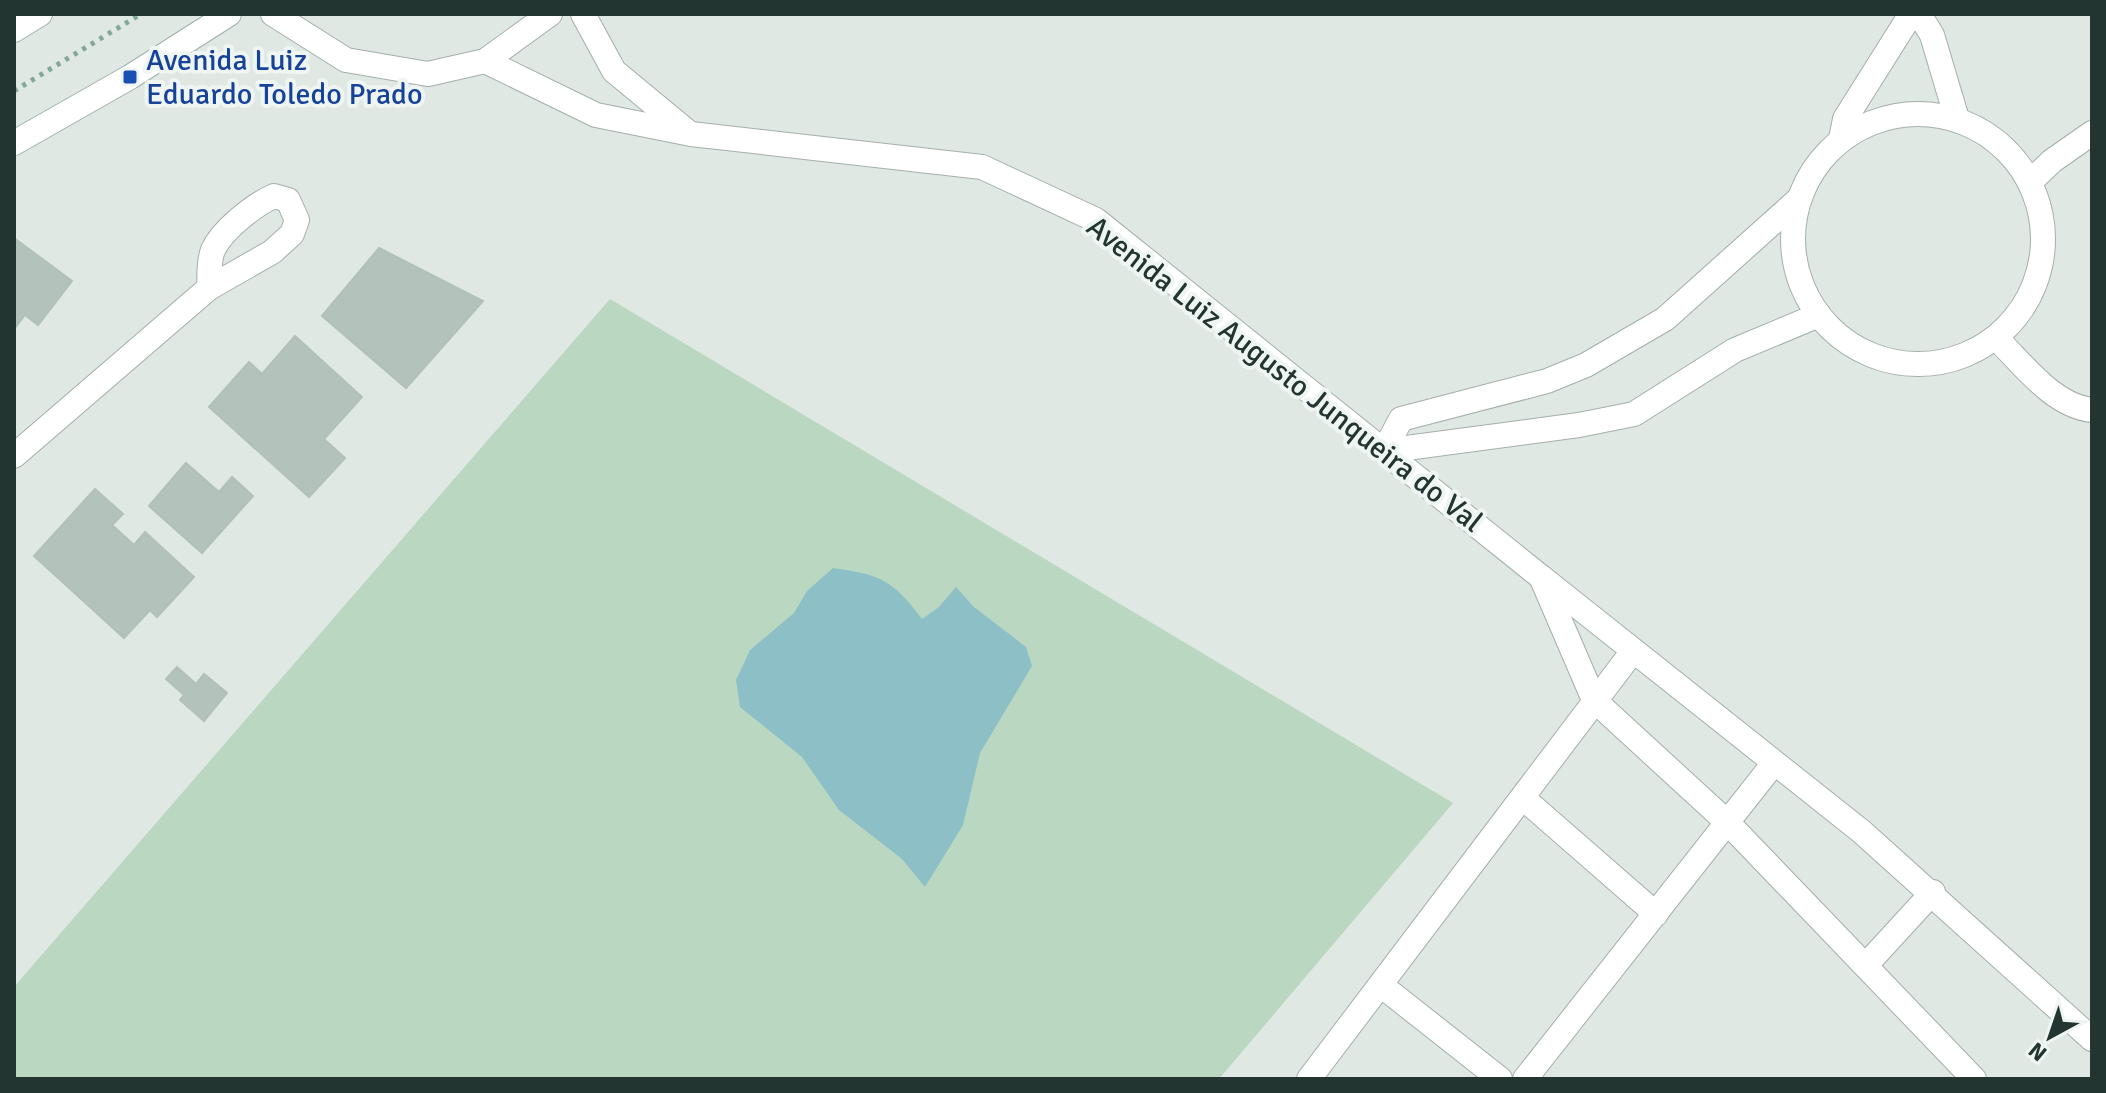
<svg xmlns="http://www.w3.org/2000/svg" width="2106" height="1093" viewBox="0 0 2106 1093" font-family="Signika,sans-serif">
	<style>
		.green { fill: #bad7c1 }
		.water { fill: #8dbfc7 }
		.building { fill: #b4c2bc; stroke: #b2c0ba; stroke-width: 2 }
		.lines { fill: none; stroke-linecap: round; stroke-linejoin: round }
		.minor-casing { stroke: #a3afaa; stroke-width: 26 }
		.tertiary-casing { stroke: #a3afaa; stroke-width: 26 }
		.secondary-casing { stroke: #9fb2ab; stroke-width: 26 }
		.path { stroke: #83a89b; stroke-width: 5; stroke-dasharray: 4 6; stroke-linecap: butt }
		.minor { stroke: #fff; stroke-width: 24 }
		.tertiary { stroke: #fff; stroke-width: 24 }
		.secondary { stroke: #fff; stroke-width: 24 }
		.transit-dot { fill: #1a4fb4; stroke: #eef5f2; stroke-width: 3 }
		.labels { text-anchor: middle; stroke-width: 8; stroke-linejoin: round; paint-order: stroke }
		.transit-label { font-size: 30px; fill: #164399; stroke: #eef5f2; text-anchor: start }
		.street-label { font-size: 30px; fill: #223530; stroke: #eef5f2 }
	</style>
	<rect width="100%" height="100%" fill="#dfe8e3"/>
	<polygon class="green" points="610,299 1453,803 1219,1079 14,1079 14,987"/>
	<path class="water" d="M833 568C881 575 892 579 922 619L939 607 956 587 974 607 1026 647 1032 666 980 753 963 825 925 887 902 859 839 810 802 757 740 707 736 680 750 650 794 613 807 591Z"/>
	<g class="building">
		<polygon points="14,238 72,281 38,325 25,315 14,329"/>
		<polygon points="379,248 483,301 406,388 322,316"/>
		<polygon points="295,336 362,397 324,439 345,458 309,497 209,407 249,362 262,374"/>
		<polygon points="186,463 219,492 232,477 253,496 202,553 149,506"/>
		<polygon points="95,489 123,514 112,525 134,545 145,532 194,577 157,617 150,610 124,638 34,556"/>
		<polygon points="177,667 196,684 204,674 227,693 204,721 180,700 184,695 166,679"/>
	</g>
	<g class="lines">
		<defs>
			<g id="minor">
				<polyline points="273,14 346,60 428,74 485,61 550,14"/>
				<polyline points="583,14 614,71 689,133"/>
				<polyline points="1919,14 1932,35 1957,119"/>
				<polyline points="485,61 596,115 691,134 982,167 1096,220 1541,577"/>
				<circle cx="1918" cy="239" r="125"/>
				<polyline points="1841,139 1845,119 1906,22 1920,14"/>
				<polyline points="2030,182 2052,161 2092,133"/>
				<path d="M1996 338C2023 364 2053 406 2092 410"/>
				<polyline points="1384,451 1401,419 1547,381 1586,365 1665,319 1799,199"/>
				<polyline points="1384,451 1579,425 1634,414 1735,350 1819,315"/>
				<path d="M14 456 209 288 272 252 292 234 297 220 288 200 274 196C254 205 222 230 213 250 208 262 210 276 209 288"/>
				<polyline points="1523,798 1656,914"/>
				<polyline points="1382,986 1500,1079"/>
				<polyline points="1309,1079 1633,651"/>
				<polyline points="1525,1079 1774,763"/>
			</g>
			<g id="tertiary">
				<polyline points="1541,577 1862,832 2092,1039"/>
				<polyline points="1542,579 1594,700 1728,823 1974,1079"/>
				<polyline points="1866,965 1933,892"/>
			</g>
			<g id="secondary">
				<polyline points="14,30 40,14"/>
				<polyline points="14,143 130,77 229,14"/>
			</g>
		</defs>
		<use href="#minor" class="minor-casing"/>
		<use href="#tertiary" class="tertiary-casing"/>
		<use href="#secondary" class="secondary-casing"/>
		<polyline class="path" points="14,91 141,14"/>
		<use href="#minor" class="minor"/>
		<use href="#tertiary" class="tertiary"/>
		<use href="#secondary" class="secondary"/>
	</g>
	<rect class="transit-dot" x="122" y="69" width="16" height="16" rx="4"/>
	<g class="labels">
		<g class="transit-label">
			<text x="146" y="70">Avenida Luiz<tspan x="146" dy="34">Eduardo Toledo Prado</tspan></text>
		</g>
		<g class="street-label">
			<text transform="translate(1285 374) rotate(38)" y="10">Avenida Luiz Augusto Junqueira do Val</text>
		</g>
	</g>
	<rect width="2106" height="1093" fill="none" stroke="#223530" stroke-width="32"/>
	<g transform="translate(2050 1037) rotate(220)" stroke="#eef5f2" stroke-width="6" paint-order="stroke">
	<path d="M0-6L14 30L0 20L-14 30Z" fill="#223530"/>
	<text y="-12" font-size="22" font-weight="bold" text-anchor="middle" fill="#223530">N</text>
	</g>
</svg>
